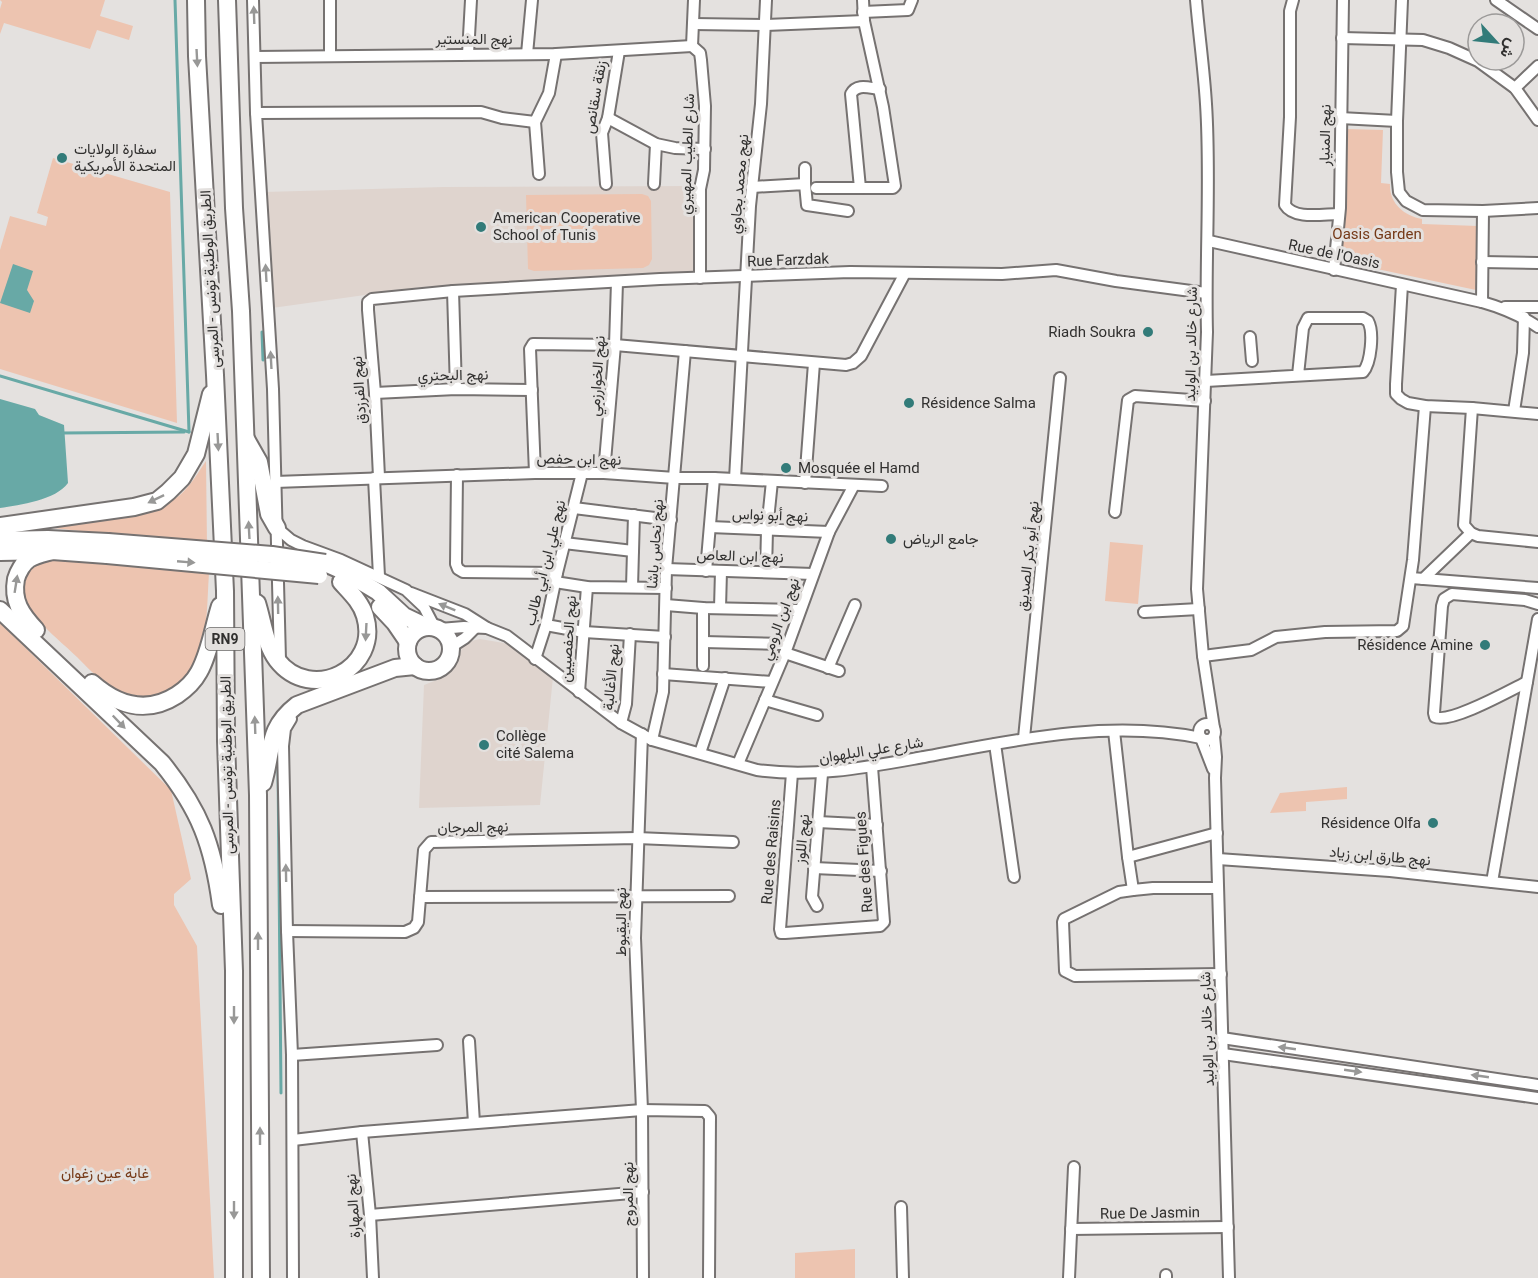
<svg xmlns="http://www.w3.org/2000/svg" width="1538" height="1278" viewBox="0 0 1538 1278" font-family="Roboto,Vazirmatn,sans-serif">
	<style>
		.built { fill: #dfd4ce }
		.green { fill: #edc4b0 }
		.water { fill: #68a9a6 }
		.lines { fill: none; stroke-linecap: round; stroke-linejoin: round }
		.stream { stroke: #68a9a6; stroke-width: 3 }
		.minor-casing { stroke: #767271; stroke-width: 14 }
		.highway-casing { stroke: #767271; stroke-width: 20 }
		.minor { stroke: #fff; stroke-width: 10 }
		.highway { stroke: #fff; stroke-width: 16 }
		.highway-bridge-casing { stroke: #767271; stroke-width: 20; stroke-linecap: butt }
		.highway-bridge { stroke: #fff; stroke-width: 16 }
		.oneway { fill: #989897 }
		.poi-dot { fill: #327b79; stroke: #e4e1df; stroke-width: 2 }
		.labels { text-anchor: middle; stroke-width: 6; stroke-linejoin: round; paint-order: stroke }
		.shield { fill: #e4e1df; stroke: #676564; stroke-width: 1.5 }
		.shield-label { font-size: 14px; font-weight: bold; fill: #31302f }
		.street-label { font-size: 15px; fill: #31302f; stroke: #e4e1df }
		.poi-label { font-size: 15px; fill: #31302f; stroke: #e4e1df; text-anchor: start }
		.park-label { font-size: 15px; fill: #753917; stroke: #e4e1df }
	</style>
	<rect width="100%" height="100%" fill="#e4e1df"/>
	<g class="built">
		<polygon points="696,186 697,271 422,287 272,308 264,192 444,187"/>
		<polygon points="480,639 510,644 553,677 540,805 419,808 424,685 447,676 463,647 471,641"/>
	</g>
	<g class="green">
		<polygon points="0,0 105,0 100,16 133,26 129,40 97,30 90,49 4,23 0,34 0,9 2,2"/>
		<path d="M1345 129 1383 130 1381 183 1390 184C1389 203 1404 216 1422 219V224L1478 226 1476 290 1349 263 1342 257Z"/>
		<polygon points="53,158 170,192 177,423 0,369 0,250 10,216 46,226 48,217 37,213"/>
		<polygon points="642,194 648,196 651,201 652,259 649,265 643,268 534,271 528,269 526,195"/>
		<path d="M206 461 207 545 53 528C81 522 160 511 180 495 190 486 198 473 206 461Z"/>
		<polygon points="1110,542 1143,545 1138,604 1105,601"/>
		<path d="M47 560 126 565 209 573C207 601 208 629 199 655 186 698 143 707 107 684 96 677 86 666 77 657 62 642 35 622 27 603 21 588 24 578 32 565Z"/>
		<polygon points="0,623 171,790 191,879 174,894 174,905 197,946 214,1278 0,1278"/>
		<polygon points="1347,787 1347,799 1306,802 1306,811 1270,813 1280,793"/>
		<polygon points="855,1249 855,1278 795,1278 795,1253"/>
	</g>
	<g class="water">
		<polygon points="13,264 33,271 27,290 34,301 30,313 0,303"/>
		<path d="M0 399 35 409 39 415 64 425 68 483C56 500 20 505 0 508Z"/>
	</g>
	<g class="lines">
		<g class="stream">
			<polyline points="175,0 189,432"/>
			<polyline points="262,332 263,360"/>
			<polyline points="0,376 189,432"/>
			<polyline points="62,433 184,432"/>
			<polyline points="278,763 281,1093"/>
		</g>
		<defs>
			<g id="minor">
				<polyline points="253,0 256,113 273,389 280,660"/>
				<polyline points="694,0 692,46 700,53 701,60 705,106 704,170 700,189 700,278"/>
				<path d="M1196 0C1199 35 1204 70 1206 104 1211 180 1205 256 1207 332L1197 589 1203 656 1214 728"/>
				<path d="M1293 0 1290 11V117L1285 205C1294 220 1323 214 1339 214"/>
				<polyline points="1402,0 1397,121 1397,172 1399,192 1406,201 1423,210 1483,211 1538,208"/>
				<polyline points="1496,0 1538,29"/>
				<polyline points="863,12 908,10 912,0"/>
				<polyline points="693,24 766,25 864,21"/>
				<polyline points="1342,38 1423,40 1449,48 1478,61 1515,88 1538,120"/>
				<polyline points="468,54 471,0"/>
				<polyline points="527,54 532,0"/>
				<polyline points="330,56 330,0"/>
				<polyline points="255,57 556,54 692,46"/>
				<polyline points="1515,88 1538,66"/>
				<polyline points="256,113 481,112 502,118 535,122"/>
				<polyline points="608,118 656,144 675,148 705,149"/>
				<polyline points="1340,118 1397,121"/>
				<polyline points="805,168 805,184"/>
				<polyline points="539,174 535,122 549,93 556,54"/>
				<polyline points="606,184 602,133 608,118 619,51"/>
				<polyline points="654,184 656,144"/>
				<polyline points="752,187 805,184 807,205 848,211"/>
				<polyline points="816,188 893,188 895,186 883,107 864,21 863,0"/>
				<path d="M860 188 851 94C857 83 869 88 880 89"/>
				<path d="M1209 241 1482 302C1503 308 1520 315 1538 327"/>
				<polyline points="1482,262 1538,263"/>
				<polyline points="1334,270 1340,208 1343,0"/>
				<polyline points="1402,285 1396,384 1396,394 1401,399 1408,403 1425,406 1472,408 1538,414"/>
				<polyline points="453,291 456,389"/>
				<polyline points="1482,302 1483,211"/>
				<polyline points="1505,307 1538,307"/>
				<polyline points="1250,337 1252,361"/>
				<path d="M1206 381 1363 372C1371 363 1374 332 1368 321L1363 318H1308L1303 328 1298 375"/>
				<polyline points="375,393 456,389 532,390"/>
				<polyline points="1472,408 1464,525 1471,533 1478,536 1538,542"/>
				<polyline points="1514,411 1523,353 1524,317"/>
				<polyline points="535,473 530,349 533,344 615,345 846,365 853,363 861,356 905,273"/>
				<polyline points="604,473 615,345 617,282"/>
				<polyline points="457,475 456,564 458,569 463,572 557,573"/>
				<polyline points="379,477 375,393 368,310 368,302 372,299 453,291 660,279 850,272 1002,274 1056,270 1116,281 1206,293"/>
				<polyline points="374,478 379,576"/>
				<polyline points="735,479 750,206 761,104 766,0"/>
				<polyline points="275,482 535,473 604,473 675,478 714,478 882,486"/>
				<polyline points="805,483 814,363"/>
				<polyline points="574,508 671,520"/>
				<polyline points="1115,512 1128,400 1135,396 1205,401"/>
				<polyline points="710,527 829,532"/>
				<polyline points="277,528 291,540 303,546 341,560 406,590 424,607 435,628"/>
				<polyline points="564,543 633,551"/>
				<polyline points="666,569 813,574"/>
				<polyline points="706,571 714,478"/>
				<polyline points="766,572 767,530 772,481"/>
				<polyline points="1411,578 1538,588"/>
				<polyline points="1423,579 1471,533"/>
				<polyline points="555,582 587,587 666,588"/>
				<polyline points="632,587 634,515"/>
				<polyline points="411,593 465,614 487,628"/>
				<polyline points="666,605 703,608 799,610"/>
				<polyline points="703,608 703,666"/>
				<polyline points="720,608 721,571"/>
				<polyline points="1144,612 1199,609"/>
				<polyline points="546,625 584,632 665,637"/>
				<path d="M440 629 464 627 487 628 507 636 621 723 652 740 757 770C814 778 868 767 924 757 1015 740 1109 719 1201 738"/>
				<polyline points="704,642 787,644"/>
				<polyline points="451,647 465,638 476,627"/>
				<polyline points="785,653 839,671"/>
				<polyline points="1203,656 1251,650 1276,637 1325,632 1397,631 1403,626 1413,560 1425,406"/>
				<polyline points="535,659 546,625 557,573 582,473"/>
				<polyline points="828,668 855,605"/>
				<polyline points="663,674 772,682"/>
				<path d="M1527 682C1509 691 1450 724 1435 717L1434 713 1442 606 1444 599 1452 594 1525 600 1538 604"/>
				<polyline points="579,692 587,587"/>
				<polyline points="765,700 817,715"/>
				<polyline points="291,719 285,729 283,746 287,931 292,1055 293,1278"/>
				<polyline points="621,723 626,704 630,634"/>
				<circle cx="1207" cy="732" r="8"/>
				<polyline points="1114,731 1128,857 1133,890 1153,888 1218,888"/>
				<polyline points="642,734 635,938 642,1110 643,1278"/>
				<polyline points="1214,736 1216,757 1215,778 1229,1278"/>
				<polyline points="1024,738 1060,378"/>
				<polyline points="1201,738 1213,769"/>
				<polyline points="652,740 663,692 666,569 685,351"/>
				<polyline points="995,744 1014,877"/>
				<polyline points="700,753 725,678"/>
				<polyline points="738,764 785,653 829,532 854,485"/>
				<polyline points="792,773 780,929 781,933 785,933 880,926 884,922 872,767"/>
				<polyline points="818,822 877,825"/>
				<polyline points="1128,857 1217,833"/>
				<polyline points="1218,859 1390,871 1538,887"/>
				<polyline points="814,868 881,871"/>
				<polyline points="1492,882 1538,619"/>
				<polyline points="1133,890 1119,892 1064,919 1063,922 1065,971 1075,976 1221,974"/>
				<polyline points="420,897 729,896"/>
				<polyline points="817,906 812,897 822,774"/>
				<polyline points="287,931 405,932 414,928 418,922 424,850 431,842 637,838 733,842"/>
				<polyline points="1222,1038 1538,1085"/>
				<polyline points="469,1041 474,1123"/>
				<polyline points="1223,1054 1538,1098"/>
				<polyline points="292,1055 437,1045"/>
				<polyline points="362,1132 370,1215 373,1278"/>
				<polyline points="293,1140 362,1132 642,1110 705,1111 710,1117 709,1278"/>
				<polyline points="901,1207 903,1278"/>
				<polyline points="370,1215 643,1192"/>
				<polyline points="1071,1229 1228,1227"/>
				<polyline points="1166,1275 1166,1278"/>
				<polyline points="1069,1278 1074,1167"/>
			</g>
			<g id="highway">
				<polyline points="196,0 197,56 215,375 225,591 226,741 234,971 234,1278"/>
				<polyline points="227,0 234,208 241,311 258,795 261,1278"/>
				<polyline points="246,439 259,462 269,514 277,528"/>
				<polyline points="0,526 134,507 157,501 168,492 182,478 196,454 211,394"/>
				<polyline points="0,540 48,539 108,542"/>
				<polyline points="0,552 52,551 107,555"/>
				<polyline points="325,563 343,571 378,592 404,616 427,627"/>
				<path d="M257 603C263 622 265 644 277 660 311 704 381 669 365 616 361 602 350 592 341 582"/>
				<polyline points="380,607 395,623 408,642"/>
				<path d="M0 610 162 763C200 810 213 845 221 905"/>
				<circle cx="429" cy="649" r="22"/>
				<path d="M36 630C21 614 12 601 16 579 18 572 23 563 29 559 35 555 45 553 52 551"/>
				<path d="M92 683C117 705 146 715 177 695 186 689 193 683 199 672 210 652 213 628 220 606"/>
				<path d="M263 783C273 751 266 729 297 705L395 668 415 666"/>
			</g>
		</defs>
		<use href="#minor" class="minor-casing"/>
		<use href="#highway" class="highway-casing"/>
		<use href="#minor" class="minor"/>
		<use href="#highway" class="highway"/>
		<defs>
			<g id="highway-bridge">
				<polyline points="108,542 272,555 325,563"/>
				<polyline points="107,555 319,575"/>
			</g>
		</defs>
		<use href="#highway-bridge" class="highway-bridge-casing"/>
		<use href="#highway-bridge" class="highway-bridge"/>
	</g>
	<defs><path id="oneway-solid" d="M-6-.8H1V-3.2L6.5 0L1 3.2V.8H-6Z" transform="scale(1.5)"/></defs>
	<g class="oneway">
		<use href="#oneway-solid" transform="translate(254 15) rotate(-92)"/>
		<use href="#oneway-solid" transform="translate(197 58) rotate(87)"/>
		<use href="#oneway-solid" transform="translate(266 273) rotate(-93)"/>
		<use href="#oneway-solid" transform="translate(271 360) rotate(-93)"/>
		<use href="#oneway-solid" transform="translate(218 442) rotate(87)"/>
		<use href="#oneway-solid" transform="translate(156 499) rotate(154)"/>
		<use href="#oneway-solid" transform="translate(249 530) rotate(-93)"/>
		<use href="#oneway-solid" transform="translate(186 562) rotate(5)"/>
		<use href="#oneway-solid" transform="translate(16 584) rotate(-81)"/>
		<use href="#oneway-solid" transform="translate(278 605) rotate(-91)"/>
		<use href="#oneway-solid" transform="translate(447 607) rotate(-158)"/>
		<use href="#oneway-solid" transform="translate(366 632) rotate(93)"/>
		<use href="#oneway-solid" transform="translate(119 722) rotate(46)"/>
		<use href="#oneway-solid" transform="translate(255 725) rotate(-92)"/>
		<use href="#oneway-solid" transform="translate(286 873) rotate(-91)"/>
		<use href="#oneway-solid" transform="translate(258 941) rotate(-90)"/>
		<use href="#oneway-solid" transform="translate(234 1015) rotate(90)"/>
		<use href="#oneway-solid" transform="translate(1287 1048) rotate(-172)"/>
		<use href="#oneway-solid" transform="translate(1353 1071) rotate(8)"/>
		<use href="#oneway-solid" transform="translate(1480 1076) rotate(-172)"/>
		<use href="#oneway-solid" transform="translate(260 1136) rotate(-90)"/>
		<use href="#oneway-solid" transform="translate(234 1210) rotate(90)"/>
	</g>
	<g class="poi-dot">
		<circle cx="62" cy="158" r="6"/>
		<circle cx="481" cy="227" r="6"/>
		<circle cx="1148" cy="332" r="6"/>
		<circle cx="909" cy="403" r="6"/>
		<circle cx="786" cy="468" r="6"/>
		<circle cx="891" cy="539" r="6"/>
		<circle cx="1485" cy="645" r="6"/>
		<circle cx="484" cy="745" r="6"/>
		<circle cx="1433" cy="823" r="6"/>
	</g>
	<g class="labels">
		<rect class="shield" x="205.5" y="628" width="39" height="22" rx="4.5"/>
		<g class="shield-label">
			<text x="225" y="644">RN9</text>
		</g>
		<g class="street-label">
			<text x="474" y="44">نهج المنستير</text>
			<text transform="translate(595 97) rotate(-80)" y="5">زنقة سقانص</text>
			<text transform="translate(1325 135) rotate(-89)" y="5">نهج المنيار</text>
			<text transform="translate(687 154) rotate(-88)" y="5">شارع الطيب المهيري</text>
			<text transform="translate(739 184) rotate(-85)" y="5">نهج محمد بجاوي</text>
			<text transform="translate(1334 254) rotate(12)" y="5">Rue de l'Oasis</text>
			<text transform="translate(788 260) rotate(-2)" y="5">Rue Farzdak</text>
			<text transform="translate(210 279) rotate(-93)" y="5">الطريق الوطنية تونس - المرسى</text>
			<text transform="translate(1191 344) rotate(-89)" y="5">شارع خالد بن الوليد</text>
			<text transform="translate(453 375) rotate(-1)" y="5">نهج البحتري</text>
			<text transform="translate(597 376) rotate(-86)" y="5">نهج الخوارزمي</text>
			<text transform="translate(359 390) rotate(-94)" y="5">نهج الفرزدق</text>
			<text transform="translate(579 459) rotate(1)" y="5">نهج ابن حفص</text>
			<text transform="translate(770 515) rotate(2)" y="5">نهج أبو نواس</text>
			<text transform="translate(655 544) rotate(-86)" y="5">نهج نحاس باشا</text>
			<text transform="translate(740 556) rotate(2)" y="5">نهج ابن العاص</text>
			<text transform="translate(1028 556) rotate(-84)" y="5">نهج أبو بكر الصديق</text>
			<text transform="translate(545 563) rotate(-76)" y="5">نهج علي ابن أبي طالب</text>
			<text transform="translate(780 619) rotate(-70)" y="5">نهج ابن الرومي</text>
			<text transform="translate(568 639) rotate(-86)" y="5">نهج الحفصيين</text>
			<text transform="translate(611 677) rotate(-85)" y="5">نهج الأغالبة</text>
			<text transform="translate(871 750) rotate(-9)" y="5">شارع علي البلهوان</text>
			<text transform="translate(227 765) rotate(-91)" y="5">الطريق الوطنية تونس - المرسى</text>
			<text transform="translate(473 827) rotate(-1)" y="5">نهج المرجان</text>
			<text transform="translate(802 839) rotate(-85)" y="5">نهج اللوز</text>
			<text transform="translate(771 852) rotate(-85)" y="5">Rue des Raisins</text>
			<text transform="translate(1380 856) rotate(5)" y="5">نهج طارق ابن زياد</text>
			<text transform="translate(864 862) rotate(-94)" y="5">Rue des Figues</text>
			<text transform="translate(621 922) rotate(-90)" y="5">نهج اليقبوط</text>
			<text transform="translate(1207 1029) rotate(-92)" y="5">شارع خالد بن الوليد</text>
			<text transform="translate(628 1194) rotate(-90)" y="5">نهج المروج</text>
			<text transform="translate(353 1206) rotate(-94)" y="5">نهج المهارة</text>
			<text transform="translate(1150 1213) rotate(-1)" y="5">Rue De Jasmin</text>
		</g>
		<g class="poi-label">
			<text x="74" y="154">سفارة الولايات<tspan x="74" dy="17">المتحدة الأمريكية</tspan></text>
			<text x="493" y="223">American Cooperative<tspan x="493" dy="17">School of Tunis</tspan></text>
			<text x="1136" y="337" text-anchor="end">Riadh Soukra</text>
			<text x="921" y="408">Résidence Salma</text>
			<text x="798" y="473">Mosquée el Hamd</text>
			<text x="903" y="544">جامع الرياض</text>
			<text x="1473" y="650" text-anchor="end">Résidence Amine</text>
			<text x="496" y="741">Collège<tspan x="496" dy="17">cité Salema</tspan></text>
			<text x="1421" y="828" text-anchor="end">Résidence Olfa</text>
		</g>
		<g class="park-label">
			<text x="1377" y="239">Oasis Garden</text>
			<text x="105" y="1178">غابة عين زغوان</text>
		</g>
	</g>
	<g transform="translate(1496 42) rotate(117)"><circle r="28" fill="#e4e1df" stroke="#9c9a99" stroke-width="1.5"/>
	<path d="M0-4.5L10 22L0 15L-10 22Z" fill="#327b79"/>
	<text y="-9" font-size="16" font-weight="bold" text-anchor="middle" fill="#31302f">ش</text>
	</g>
</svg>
